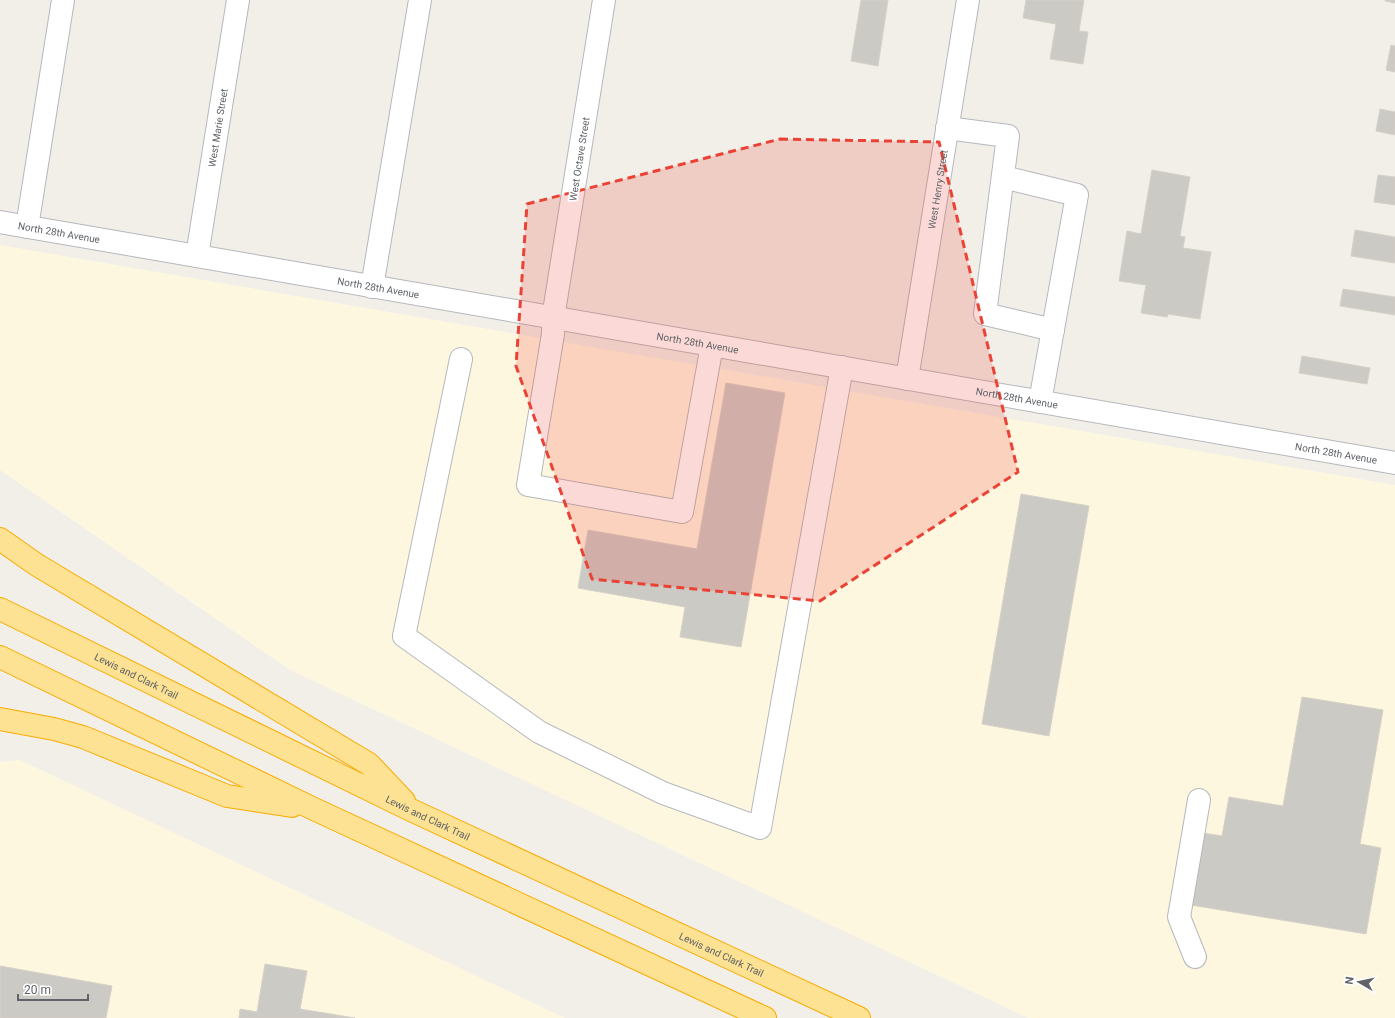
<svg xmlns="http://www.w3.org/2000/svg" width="1395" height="1018" viewBox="0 0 1395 1018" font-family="Roboto,sans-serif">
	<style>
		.commercial { fill: #fef7e0 }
		.building { fill: #cccac5; stroke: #d6d1c6 }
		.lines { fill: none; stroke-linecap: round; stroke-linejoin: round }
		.minor-casing { stroke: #b5b8bc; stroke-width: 24 }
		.highway-casing { stroke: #f9ab00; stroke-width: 24 }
		.minor { stroke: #fff; stroke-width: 22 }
		.highway { stroke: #fde293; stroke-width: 22 }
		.marked { fill: #ea4335; fill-opacity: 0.2; stroke: #ea4335; stroke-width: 3; stroke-dasharray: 8 5; stroke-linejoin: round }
		.labels { text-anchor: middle; stroke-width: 3.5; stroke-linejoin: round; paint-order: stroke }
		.street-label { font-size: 10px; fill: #5f6368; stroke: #fff }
	</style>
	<rect width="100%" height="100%" fill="#f1efe8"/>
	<g class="commercial">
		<polygon points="0,245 1395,485 1395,1018 1028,1018 290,670 0,470"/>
		<polygon points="20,760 565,1018 0,1018 0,762"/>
	</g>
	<g class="building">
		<polygon points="861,0 888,0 878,66 851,61"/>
		<polygon points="1026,0 1084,0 1079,31 1088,32 1083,64 1050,59 1056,24 1023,18"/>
		<polygon points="1385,0 1395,0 1395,3 1385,1"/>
		<polygon points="1391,45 1395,46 1395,72 1386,70"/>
		<polygon points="1380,109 1395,112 1395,135 1376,131"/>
		<polygon points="1152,170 1190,177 1180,236 1185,237 1183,248 1211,252 1200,319 1168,314 1167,317 1141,313 1146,285 1119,281 1127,231 1141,234"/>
		<polygon points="1378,175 1395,177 1395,205 1374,202"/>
		<polygon points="1355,230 1395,237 1395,263 1351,256"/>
		<polygon points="1343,289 1395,297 1395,315 1340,306"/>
		<polygon points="1302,356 1370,368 1367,384 1299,373"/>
		<polygon points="726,383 785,393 741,647 680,637 685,607 578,588 588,530 697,549"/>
		<polygon points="1021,494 1089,506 1049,736 982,724"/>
		<polygon points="1302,697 1383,710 1360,844 1381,848 1366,934 1191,905 1203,833 1222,836 1229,797 1283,806"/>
		<polygon points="265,964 307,971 300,1009 355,1018 239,1018 240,1009 257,1012"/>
		<polygon points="0,966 112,986 106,1018 0,1018"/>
	</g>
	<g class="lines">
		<defs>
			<g id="minor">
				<polyline points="604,0 553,318 553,334 528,485 682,512 712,345"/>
				<polyline points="947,128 1008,136 985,314 1053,330"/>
				<polyline points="1003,177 1077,195 1040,402"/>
				<path id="s1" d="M0 222 1395 463"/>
				<polyline points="27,227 63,0"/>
				<path id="s2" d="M197 256 238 0"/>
				<polyline points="372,287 420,0"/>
				<polyline points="461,359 404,636 539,732 663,793 760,828 842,367"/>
				<path id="s3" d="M907 379 968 0"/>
				<polyline points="1195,957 1179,917 1199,800"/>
			</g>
			<g id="highway">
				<polyline points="0,539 37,565 369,764 404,801"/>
				<path id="s4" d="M0 609 411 810 859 1018"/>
				<polyline points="0,657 314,809 765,1018"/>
				<polyline points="0,719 54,729 83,737 227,796 292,806"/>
			</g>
		</defs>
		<use href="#minor" class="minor-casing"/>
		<use href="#highway" class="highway-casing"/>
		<use href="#minor" class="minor"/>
		<use href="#highway" class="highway"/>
	</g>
	<path class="marked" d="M780 139 939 142 1018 472 820 601 592 579 516 366 527 204Z"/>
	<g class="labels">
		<g class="street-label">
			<text dy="4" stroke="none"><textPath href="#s2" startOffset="130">West Marie Street</textPath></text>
			<text transform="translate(579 159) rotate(-81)" y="4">West Octave Street</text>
			<text dy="4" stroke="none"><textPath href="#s3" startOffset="192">West Henry Street</textPath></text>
			<text dy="4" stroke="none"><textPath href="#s1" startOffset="60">North 28th Avenue</textPath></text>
			<text dy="4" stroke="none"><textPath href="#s1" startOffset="384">North 28th Avenue</textPath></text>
			<text dy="4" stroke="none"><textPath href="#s1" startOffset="708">North 28th Avenue</textPath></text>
			<text dy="4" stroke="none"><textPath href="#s1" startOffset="1032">North 28th Avenue</textPath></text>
			<text dy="4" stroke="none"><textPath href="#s1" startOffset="1356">North 28th Avenue</textPath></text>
			<text dy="4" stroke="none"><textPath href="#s4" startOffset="152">Lewis and Clark Trail</textPath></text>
			<text dy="4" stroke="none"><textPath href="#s4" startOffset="476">Lewis and Clark Trail</textPath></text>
			<text dy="4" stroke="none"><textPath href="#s4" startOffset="800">Lewis and Clark Trail</textPath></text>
		</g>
	</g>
	<g transform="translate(1359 982) rotate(279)" stroke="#ffffff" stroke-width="3" paint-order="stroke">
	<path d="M0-3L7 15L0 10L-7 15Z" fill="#5f6368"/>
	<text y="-6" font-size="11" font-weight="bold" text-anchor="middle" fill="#5f6368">N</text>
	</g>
	<path d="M18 994v6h70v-6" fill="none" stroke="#5f6368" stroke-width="2"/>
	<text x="24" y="994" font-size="12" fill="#5f6368" stroke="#ffffff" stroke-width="3" paint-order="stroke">20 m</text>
</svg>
